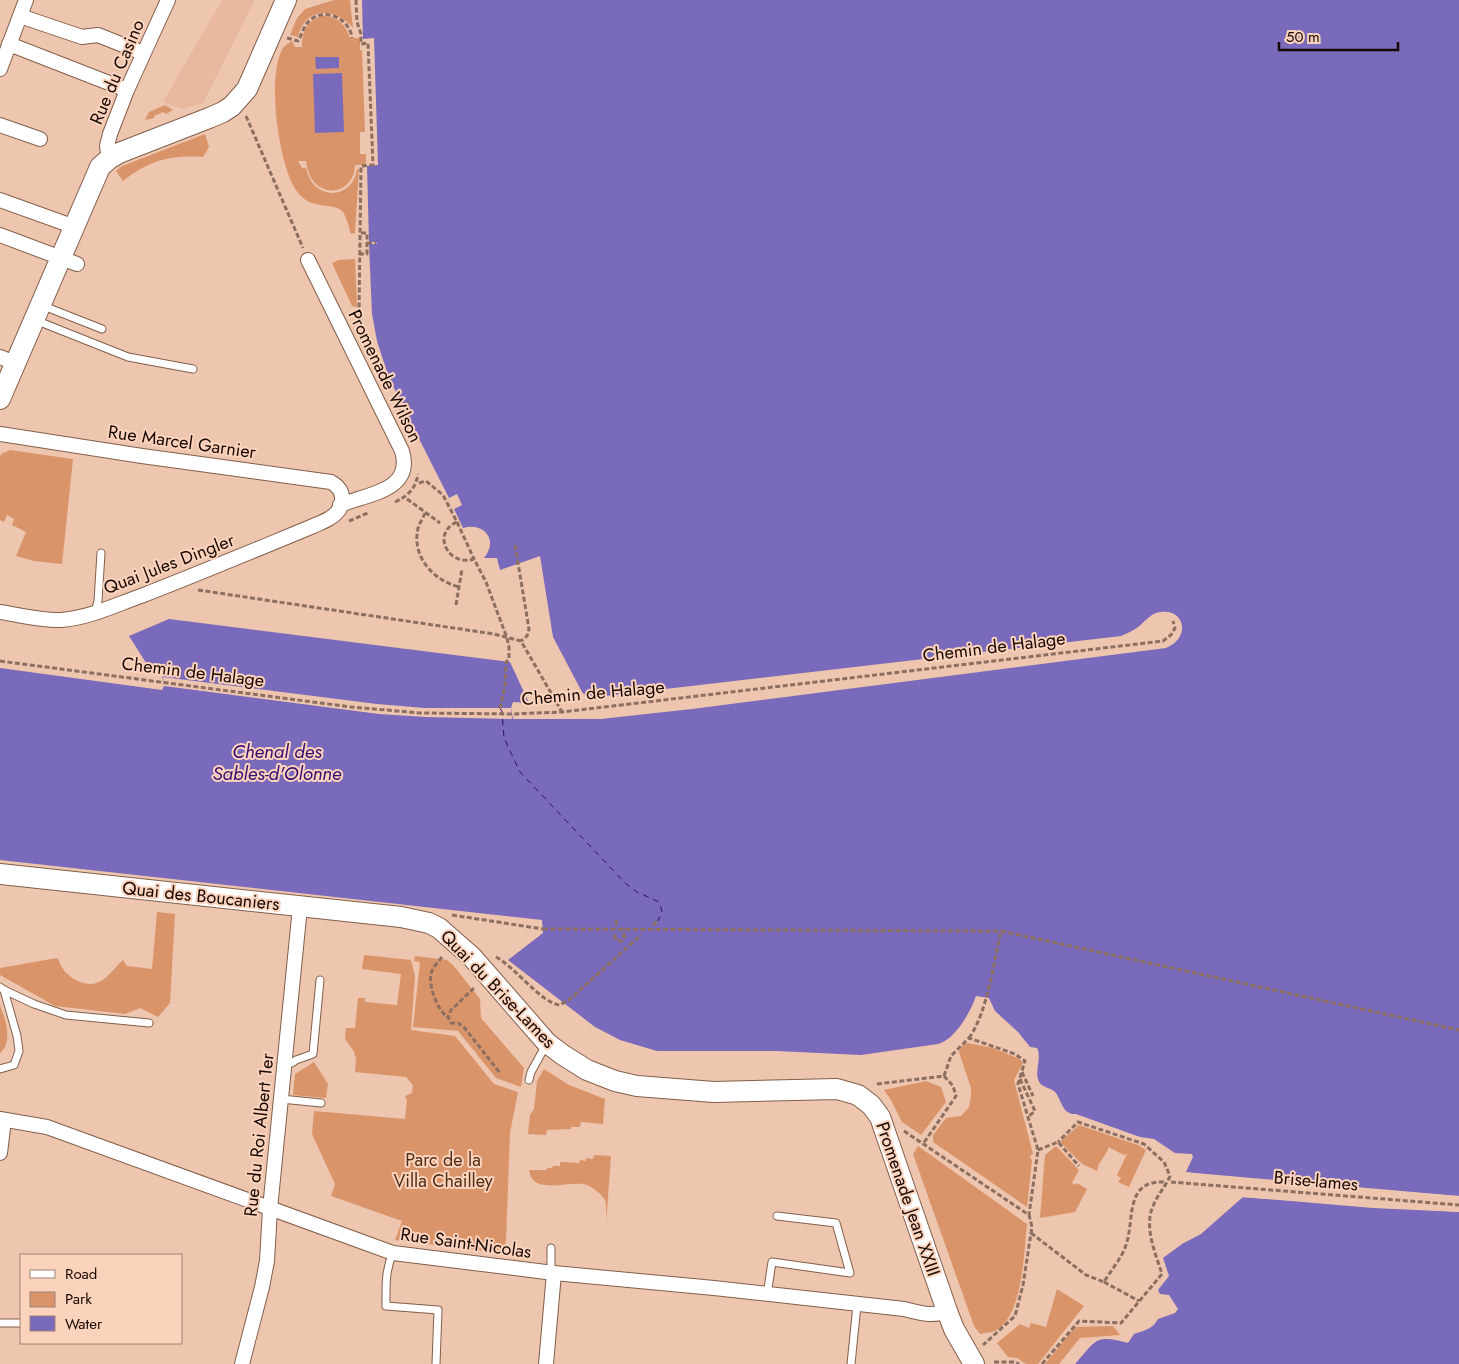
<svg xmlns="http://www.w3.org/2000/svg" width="1459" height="1364" viewBox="0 0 1459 1364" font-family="Jost,sans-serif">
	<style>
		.built { fill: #e8b89f }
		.green { fill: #da946a }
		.water { fill: #796abb }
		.pier { fill: #eec5ae }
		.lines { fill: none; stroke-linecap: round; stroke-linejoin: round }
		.ferry { stroke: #330d73; stroke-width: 1; stroke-dasharray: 6 5; stroke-linecap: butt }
		.lane-casing { stroke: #835f4b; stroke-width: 9 }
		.street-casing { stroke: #835f4b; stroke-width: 16 }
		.secondary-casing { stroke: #835f4b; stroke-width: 22 }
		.path { stroke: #8c6f61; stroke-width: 3; stroke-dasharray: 5 2.5; stroke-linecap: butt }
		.lane { stroke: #fff; stroke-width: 7 }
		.street { stroke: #fff; stroke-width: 14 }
		.secondary { stroke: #fff; stroke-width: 20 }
		.path-bridge { stroke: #8c6f61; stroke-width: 3; stroke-dasharray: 5 2.5; stroke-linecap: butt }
		.labels { text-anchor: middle; stroke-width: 4; stroke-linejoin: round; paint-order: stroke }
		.street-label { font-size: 18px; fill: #160803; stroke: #fbd2bb }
		.park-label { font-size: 18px; fill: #502d17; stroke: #fbd2bb }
		.water-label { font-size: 19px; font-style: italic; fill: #330d73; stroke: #fbd2bb }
	</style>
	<rect width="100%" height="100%" fill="#eec5ae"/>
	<polygon class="built" points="222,0 255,0 203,103 182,109 163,102"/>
	<g class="green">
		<path d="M334 0H350L353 28C341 12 314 5 302 26 300 29 299 34 298 37L290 35 297 18 305 9Z"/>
		<path d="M321 16C338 16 345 24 350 38H360V50H362L365 132H360V154H366V165H355C354 198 310 201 306 161H298L302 168H306C312 200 352 202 357 169H359L355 233 351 234C349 228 347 218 343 212 334 201 310 212 296 190 279 165 266 75 283 48 285 45 289 43 292 41L295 47H302C302 31 306 22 321 16Z"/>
		<polygon points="165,105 173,110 166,114 163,112 154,116 154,118 145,120 149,112"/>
		<path d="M205 134 209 147 203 157C170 155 150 160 123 181L116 171 122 166Z"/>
		<polygon points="355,259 357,307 352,306 332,263 339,260"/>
		<polygon points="10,450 73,459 62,564 34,561 16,556 26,532 12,525 14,519 7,515 4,522 0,520 0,457 1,454"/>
		<path d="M157 912 175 914 170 1003 158 1017 140 1008 125 1014 55 1006 0 975V968L57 958C60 962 61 966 63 969 70 979 87 988 99 982 108 978 116 966 123 960L127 966 152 969Z"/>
		<polygon points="364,955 411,960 415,976 411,1030 455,1036 494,1084 518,1092 510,1133 506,1241 503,1253 395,1240 402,1221 331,1196 335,1184 312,1134 314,1111 405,1119 407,1100 405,1096 412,1093 413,1085 406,1077 355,1072 356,1058 354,1054 355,1053 345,1039 346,1028 355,1028 358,998 365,998 365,1002 397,1005 401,974 362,969"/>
		<polygon points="415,956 447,960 453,965 480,999 481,1018 524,1068 521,1087 496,1078 458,1031 413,1027 420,962 414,961"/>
		<path d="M0 1006C6 1020 13 1042 0 1053Z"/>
		<polygon points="967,1043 993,1048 1020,1059 1023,1063 1014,1080 1033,1154 1030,1156 1032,1161 1027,1207 933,1142 933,1135 946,1118 961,1116 969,1107 971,1096 971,1088 959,1052 963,1045"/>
		<polygon points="314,1062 328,1084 326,1098 293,1095 295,1074"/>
		<polygon points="544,1069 569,1085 605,1099 603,1124 581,1122 580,1127 571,1127 571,1129 547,1130 546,1135 528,1134 530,1115 534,1109 537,1081"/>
		<polygon points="926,1081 941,1087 946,1102 921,1135 902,1122 891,1100 884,1090"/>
		<polygon points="1079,1125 1138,1145 1146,1150 1129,1187 1118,1182 1121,1178 1117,1175 1127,1154 1124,1155 1108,1147 1108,1150 1099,1164 1097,1171 1082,1164 1061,1143 1061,1141"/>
		<path d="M918 1146 1027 1224C1024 1251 1023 1322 992 1332 988 1333 984 1333 980 1334L974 1326 913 1154Z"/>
		<polygon points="1056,1146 1079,1170 1072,1183 1076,1185 1077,1183 1087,1189 1075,1212 1040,1218 1045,1155"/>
		<path d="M594 1155 611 1156 606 1224C606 1217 607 1207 605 1200 602 1195 593 1187 587 1185 572 1179 532 1197 529 1170H546L547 1168H552L553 1166H560V1162L579 1163 580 1160 586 1161V1158L593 1159Z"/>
		<polygon points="1057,1289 1084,1306 1038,1364 1026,1364 1017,1358 1008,1357 997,1343 1020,1324 1029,1328 1031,1323 1046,1327"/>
		<polygon points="1113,1326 1120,1335 1080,1338 1059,1364 1045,1364 1075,1327"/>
	</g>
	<g class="water">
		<path d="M362 0H1459V1196L1238 1179 1186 1172 1193 1157 1192 1154 1175 1153 1154 1139 1140 1137 1076 1114C1063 1115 1062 1102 1056 1093 1050 1086 1041 1089 1038 1079 1035 1069 1042 1058 1037 1048L1030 1047 1018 1032 995 1011 989 998 976 996C971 1011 955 1040 938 1044L861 1055 777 1051H657L620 1040 595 1027 508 960 543 933 542 920 0 860V668L162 690 164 686 161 669 148 666 129 636 169 619 510 662 529 703 513 702 511 708 513 719H601L692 709 1166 648C1191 638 1185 609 1161 612 1151 612 1145 622 1138 627 1133 631 1127 633 1121 636L588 698 582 692 553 637 540 556 500 570 497 558H484C499 540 484 522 463 528L454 509 462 505 457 494 449 498 403 407 409 403 408 402 402 405 388 375 377 341 372 314 369 244H377L376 242H369L367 166 378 165 374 38 363 39Z"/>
		<polygon points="315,57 339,57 339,68 316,69"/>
		<polygon points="342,73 344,132 315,133 313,74"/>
		<path d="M1243 1197 1373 1208 1459 1212V1364H1075C1097 1340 1094 1334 1128 1343L1134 1334C1144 1331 1154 1328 1158 1319L1175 1313 1178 1309 1169 1295 1160 1294 1158 1290 1169 1276 1163 1258 1182 1244 1201 1234Z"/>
	</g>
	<g class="pier">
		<polygon points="163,677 377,704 424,708 511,708 512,719 426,717 379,714 164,686"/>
		<polygon points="1184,1172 1459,1196 1459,1198 1238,1181 1186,1174"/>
		<polygon points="1243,1195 1373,1205 1459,1210 1459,1212 1239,1197"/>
	</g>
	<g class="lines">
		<polyline class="ferry" points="500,709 502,711 504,738 520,772 626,884 637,892 659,902 662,911 658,921"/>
		<defs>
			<g id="lane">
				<polyline points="41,305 102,329"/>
				<polyline points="35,320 128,357 193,369"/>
				<polyline points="95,612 98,601 101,553"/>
				<polyline points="0,987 4,990 17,1036 19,1051 14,1065 0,1069"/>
				<polyline points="4,990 34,1004 66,1015 149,1023"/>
				<polyline points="285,1063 292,1063 296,1060 313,1054 320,980"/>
				<polyline points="529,1080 531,1072 546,1045"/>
				<polyline points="281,1099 321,1103"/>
				<path d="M393 1253C385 1270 386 1287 386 1306L438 1310 436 1364"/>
				<polyline points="551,1273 551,1248"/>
				<polyline points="767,1295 772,1262 850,1273 836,1223 777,1216"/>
				<polyline points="0,1323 21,1323"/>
				<polyline points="851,1364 857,1305"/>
			</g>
			<g id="street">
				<polyline points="20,16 82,37 98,35 143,53"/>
				<polyline points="9,44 127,90"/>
				<polyline points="0,69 26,0"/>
				<polyline points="0,125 40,139"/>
				<polyline points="109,159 107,146 110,134 127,90 168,0"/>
				<polyline points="0,200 75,227"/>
				<polyline points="0,235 77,264"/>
				<path d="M308 260 402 451C414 491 367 494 340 505"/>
				<polyline points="0,357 15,363"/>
				<path d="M0 434 142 456 331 482C347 491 345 509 330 518 324 522 317 524 311 527 255 550 198 574 141 596 115 605 89 618 61 620 41 621 20 615 0 612"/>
				<path d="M0 1119 47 1127 393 1253 554 1273 714 1288 904 1309C919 1313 932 1317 947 1311"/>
				<polyline points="0,1153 4,1120"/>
				<polyline points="242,1364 262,1287 267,1261 270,1209 300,907"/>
				<polyline points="546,1364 554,1273"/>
			</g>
			<g id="secondary">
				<polyline points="0,399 100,167 109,159 119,153 209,118 223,112 232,106 247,89 286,0"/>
				<polyline points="0,874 401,917 429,923 439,928 472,957 547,1043 563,1055 587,1070 615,1081 637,1086 714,1092 837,1089 858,1095 871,1105 880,1117 947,1311 954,1329 974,1364"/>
			</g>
		</defs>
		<use href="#lane" class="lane-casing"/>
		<use href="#street" class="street-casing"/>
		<use href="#secondary" class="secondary-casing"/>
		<g class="path">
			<polyline points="356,0 357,22 361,34 361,44 368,43 373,165 361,166 359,310 365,340"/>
			<path d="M287 38 298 41C302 35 303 26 310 20 326 7 350 19 352 38"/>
			<polyline points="246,116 303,248"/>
			<polyline points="367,243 376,243"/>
			<polyline points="359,254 367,254 367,233 359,233"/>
			<polyline points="391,400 395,398 405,417 400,419"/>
			<polyline points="400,407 409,403"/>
			<path d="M419 483 426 481 443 495 457 522C431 533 448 567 474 559L486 582 507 638 509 647V659L506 662 505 685 500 709"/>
			<polyline points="407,499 440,523"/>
			<path d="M395 502C408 496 416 488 418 474"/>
			<path d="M425 513C422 520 417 527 417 535 415 561 436 581 459 587"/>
			<polyline points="349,521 368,513"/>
			<polyline points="457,522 474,559"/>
			<polyline points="515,545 529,629 527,636 521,641"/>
			<polyline points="198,590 494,634 521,641 562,712"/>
			<polyline points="456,605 462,569"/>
			<polyline points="0,661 351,707 421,713 512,714 562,712 1163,641 1171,635 1175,628 1173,621"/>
			<polyline points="452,915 543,929"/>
			<polyline points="616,925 617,918"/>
			<polyline points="653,925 658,921"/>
			<polyline points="614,935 617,941 622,941 624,938 624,929"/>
			<path d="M442 957C438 962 432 968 431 974 428 985 438 1012 448 1017"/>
			<path d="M496 957C515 967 542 1004 560 1005L570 999 641 935"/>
			<polyline points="474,988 451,1010 448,1017 451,1023 458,1023 463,1026 500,1073"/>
			<path d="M969 1038C987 1013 994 962 1001 931L1459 1030"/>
			<polyline points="1022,1072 1033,1096"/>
			<polyline points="944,1076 951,1056 969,1038 1015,1054 1025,1061 1018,1084 1038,1150 1029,1215"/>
			<polyline points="1020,1079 1035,1111 1028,1117"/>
			<polyline points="877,1084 944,1076 953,1086 956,1096 923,1144"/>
			<polyline points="904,1131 1029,1215 1032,1227 1031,1233 1023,1285 1015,1316 983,1345"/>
			<polyline points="1038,1150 1058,1142 1079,1166"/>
			<polyline points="1171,1182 1459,1205"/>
			<path d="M1031 1233 1086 1275 1104 1282C1111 1270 1122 1258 1126 1245 1135 1219 1124 1180 1165 1182"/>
			<polyline points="1104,1282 1139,1301"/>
			<polyline points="994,1362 1015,1362 1019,1364"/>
			<path d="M1042 1364 1079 1321 1121 1323 1162 1274C1155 1252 1143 1225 1154 1204 1158 1194 1166 1186 1170 1176L1164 1162 1144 1144 1078 1122 1058 1142"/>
		</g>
		<use href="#lane" class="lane"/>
		<use href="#street" class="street"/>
		<use href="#secondary" class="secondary"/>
		<polyline class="path-bridge" points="543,929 1001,931"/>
	</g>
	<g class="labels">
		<g class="street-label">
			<text transform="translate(117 72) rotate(-67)" y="6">Rue du Casino</text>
			<text transform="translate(385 376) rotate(64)" y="6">Promenade Wilson</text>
			<text transform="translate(182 442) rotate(8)" y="6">Rue Marcel Garnier</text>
			<text transform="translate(169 564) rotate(-21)" y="6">Quai Jules Dingler</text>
			<text transform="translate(994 647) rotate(-7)" y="6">Chemin de Halage</text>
			<text transform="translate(193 672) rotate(7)" y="6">Chemin de Halage</text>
			<text transform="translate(593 693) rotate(-5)" y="6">Chemin de Halage</text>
			<text transform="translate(201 896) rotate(6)" y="6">Quai des Boucaniers</text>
			<text transform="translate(498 989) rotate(46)" y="6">Quai du Brise-Lames</text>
			<text transform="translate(259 1135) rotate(-84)" y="6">Rue du Roi Albert 1er</text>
			<text transform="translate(1316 1181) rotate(5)" y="6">Brise-lames</text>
			<text transform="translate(908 1199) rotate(71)" y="6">Promenade Jean XXIII</text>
			<text transform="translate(466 1243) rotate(8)" y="6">Rue Saint-Nicolas</text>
		</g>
		<g class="park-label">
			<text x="443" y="1166">Parc de la<tspan x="443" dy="21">Villa Chailley</tspan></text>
		</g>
		<g class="water-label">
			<text x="277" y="758">Chenal des<tspan x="277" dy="22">Sables-d'Olonne</tspan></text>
		</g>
	</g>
	<rect x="20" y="1254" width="162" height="90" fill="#fbd2bb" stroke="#9f8171"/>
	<rect x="30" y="1270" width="25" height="8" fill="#ffffff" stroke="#9f8171"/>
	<text x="65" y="1279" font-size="15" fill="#160803">Road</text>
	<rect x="30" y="1292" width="25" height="15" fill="#da946a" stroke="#9f8171"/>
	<text x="65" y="1304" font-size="15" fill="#160803">Park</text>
	<rect x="30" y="1316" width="25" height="15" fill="#796abb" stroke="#9f8171"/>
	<text x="65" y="1329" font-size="15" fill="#160803">Water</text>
	<path d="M1279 42v8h119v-8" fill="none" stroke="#160803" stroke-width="2.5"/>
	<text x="1286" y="42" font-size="15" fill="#160803" stroke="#fbd2bb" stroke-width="4" paint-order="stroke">50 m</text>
</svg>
